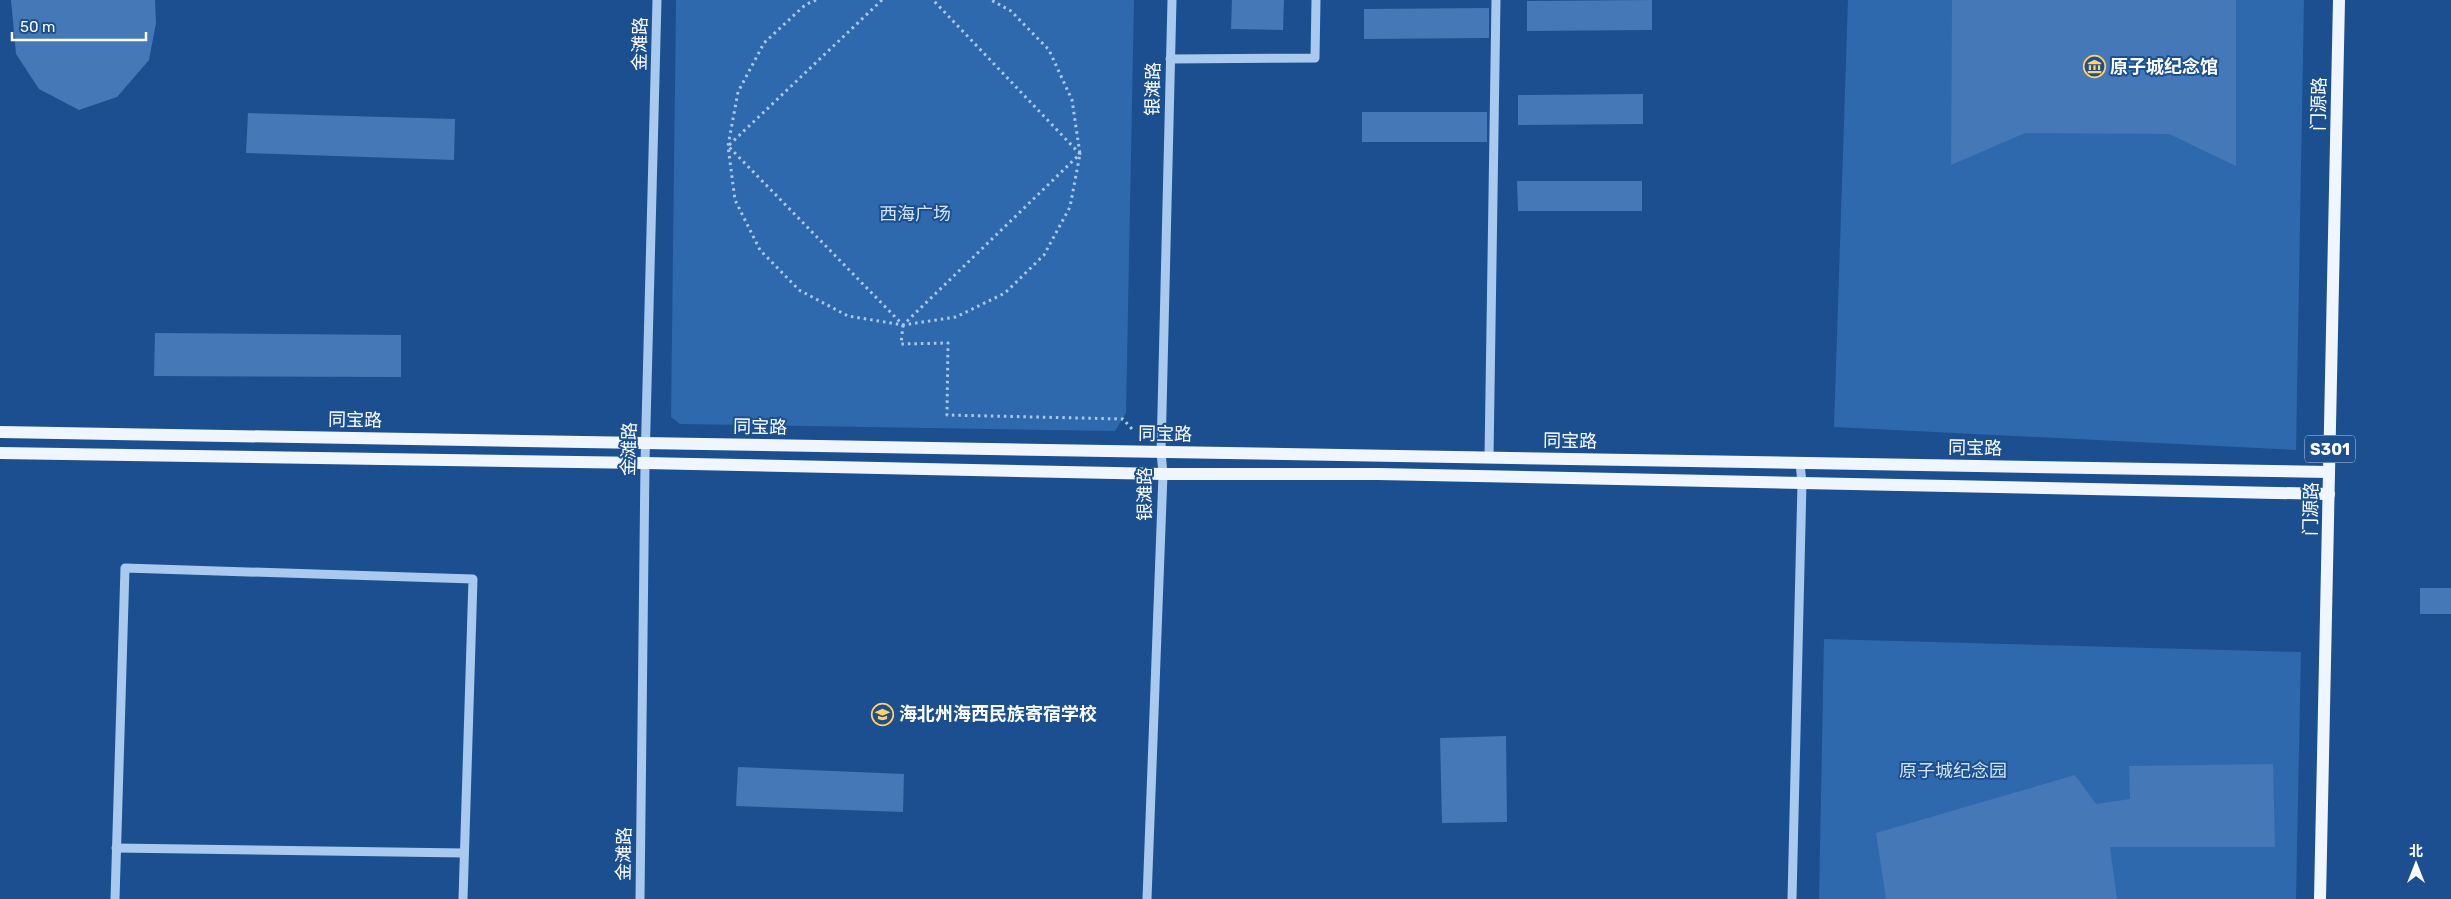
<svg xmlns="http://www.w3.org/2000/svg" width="2451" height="899" viewBox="0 0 2451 899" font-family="Rubik,'Noto Sans SC',sans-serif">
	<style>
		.green { fill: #2e69ad }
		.building { fill: #4478b7 }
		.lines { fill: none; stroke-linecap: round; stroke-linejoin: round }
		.path { stroke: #a9c9ee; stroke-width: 3; stroke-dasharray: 2.5 4; stroke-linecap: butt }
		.minor { stroke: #a9c9ee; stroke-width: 9 }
		.major { stroke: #f0f6ff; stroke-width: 12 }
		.labels { text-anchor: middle; stroke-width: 4; stroke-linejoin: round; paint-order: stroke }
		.shield { fill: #1b4f8f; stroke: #bbcadd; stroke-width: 1 }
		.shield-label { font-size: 16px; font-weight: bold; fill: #fff }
		.street-label { font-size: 18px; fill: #fff; stroke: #1b4f8f }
		.poi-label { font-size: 18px; font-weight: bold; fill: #fff; stroke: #1b4f8f; text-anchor: start }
		.park-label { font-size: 18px; fill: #cfe3fa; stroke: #1b4f8f }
	</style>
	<rect width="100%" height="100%" fill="#1b4f8f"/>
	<g class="green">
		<polygon points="676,0 1134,0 1126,413 1115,431 680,424 671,417"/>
		<polygon points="1848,0 2304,0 2296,450 1834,427"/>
		<polygon points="1824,639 2301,652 2296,899 1819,899"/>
	</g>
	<g class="building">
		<polygon points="11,0 155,0 156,23 149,60 117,97 79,110 39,89 16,54"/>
		<polygon points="1232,0 1284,0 1283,30 1231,29"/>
		<polygon points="1652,0 1652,30 1527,31 1527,1"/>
		<polygon points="1952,0 2236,0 2236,166 2169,134 2025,133 1951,165"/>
		<polygon points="1489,8 1489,38 1364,39 1364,9"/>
		<polygon points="1643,94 1643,124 1518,125 1518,95"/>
		<rect x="1362" y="112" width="125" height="30"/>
		<polygon points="248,113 455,119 454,160 246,153"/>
		<polygon points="1517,181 1642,181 1642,211 1518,211"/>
		<polygon points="155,333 401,335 401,377 154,376"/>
		<rect x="2420" y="588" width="31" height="26"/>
		<polygon points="1506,736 1507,822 1442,823 1440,738"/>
		<polygon points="2273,764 2275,847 2110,847 2117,899 1886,899 1876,833 2075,775 2096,804 2130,799 2129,766"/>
		<polygon points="738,767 904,774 903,812 736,806"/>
	</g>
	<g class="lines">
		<g class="path">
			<polyline points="816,0 805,5 764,43 738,92 728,146 735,200 760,250 799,290 848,316 903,325 956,317 1005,293 1044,255 1070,207 1080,154 1072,100 1049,50 1011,11 991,0"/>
			<polyline points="882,0 728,146 903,325 1080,154 933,0"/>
			<polyline points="903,325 901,344 948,343 947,415 1123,419 1132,429"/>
		</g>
		<g class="minor">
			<polyline points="1170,59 1315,58 1316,0"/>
			<polyline points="1489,457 1496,0"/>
			<polyline points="116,848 464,853"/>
			<polyline points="115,899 125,568 473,579 463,899"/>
			<polyline points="640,899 645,463 657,0"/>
			<polyline points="1147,899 1163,474 1161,452 1172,0"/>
			<polyline points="1792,899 1802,483 1800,463"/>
		</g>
		<g class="major">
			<polyline points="0,432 2329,472"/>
			<polyline points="0,453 645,463 1163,474 1378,474 2329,494"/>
			<polyline points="2320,899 2339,0"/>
		</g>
	</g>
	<defs>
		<symbol id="museum-ring" viewBox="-11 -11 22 22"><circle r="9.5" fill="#1b4f8f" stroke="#ffd166" stroke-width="1.5"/><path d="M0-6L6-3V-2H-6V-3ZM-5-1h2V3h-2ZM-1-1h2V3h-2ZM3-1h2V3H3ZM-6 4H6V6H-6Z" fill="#ffd166"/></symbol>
		<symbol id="school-ring" viewBox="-11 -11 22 22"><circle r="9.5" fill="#1b4f8f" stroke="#ffd166" stroke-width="1.5"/><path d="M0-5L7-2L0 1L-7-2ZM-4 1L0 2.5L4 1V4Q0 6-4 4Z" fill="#ffd166"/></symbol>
	</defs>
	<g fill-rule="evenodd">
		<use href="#museum-ring" x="2082" y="54" width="25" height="25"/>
		<use href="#school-ring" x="870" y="702" width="25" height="25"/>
	</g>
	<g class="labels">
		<rect class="shield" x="2305" y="435.5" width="50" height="27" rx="4"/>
		<g class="shield-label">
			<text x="2330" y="455">S301</text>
		</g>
		<g class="street-label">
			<text transform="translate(640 44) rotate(-89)" y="6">金滩路</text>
			<text transform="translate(1153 89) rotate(-89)" y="6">银滩路</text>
			<text transform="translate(2319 104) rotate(-89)" y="6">门源路</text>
			<text transform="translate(355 420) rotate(1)" y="6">同宝路</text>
			<text transform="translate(760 427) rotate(1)" y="6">同宝路</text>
			<text transform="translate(1165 434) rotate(1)" y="6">同宝路</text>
			<text transform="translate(1570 441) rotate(1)" y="6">同宝路</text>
			<text transform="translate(1975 448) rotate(1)" y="6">同宝路</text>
			<text transform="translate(629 449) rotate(-88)" y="6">金滩路</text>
			<text transform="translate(1145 494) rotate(-90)" y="6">银滩路</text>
			<text transform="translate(2311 509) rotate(-89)" y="6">门源路</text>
			<text transform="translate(624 854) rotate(-89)" y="6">金滩路</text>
		</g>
		<g class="poi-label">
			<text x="2110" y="73">原子城纪念馆</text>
			<text x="899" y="720">海北州海西民族寄宿学校</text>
		</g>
		<g class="park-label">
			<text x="915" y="220">西海广场</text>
			<text x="1953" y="777">原子城纪念园</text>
		</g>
	</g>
	<g transform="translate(2416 864)" stroke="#1b4f8f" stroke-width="4" paint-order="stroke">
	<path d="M0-4L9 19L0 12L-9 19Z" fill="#ffffff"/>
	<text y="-8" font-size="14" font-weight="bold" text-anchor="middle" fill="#ffffff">北</text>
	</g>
	<path d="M12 32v8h134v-8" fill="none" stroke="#ffffff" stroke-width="2.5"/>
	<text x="20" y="32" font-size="15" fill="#ffffff" stroke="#1b4f8f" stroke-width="4" paint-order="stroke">50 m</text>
</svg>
